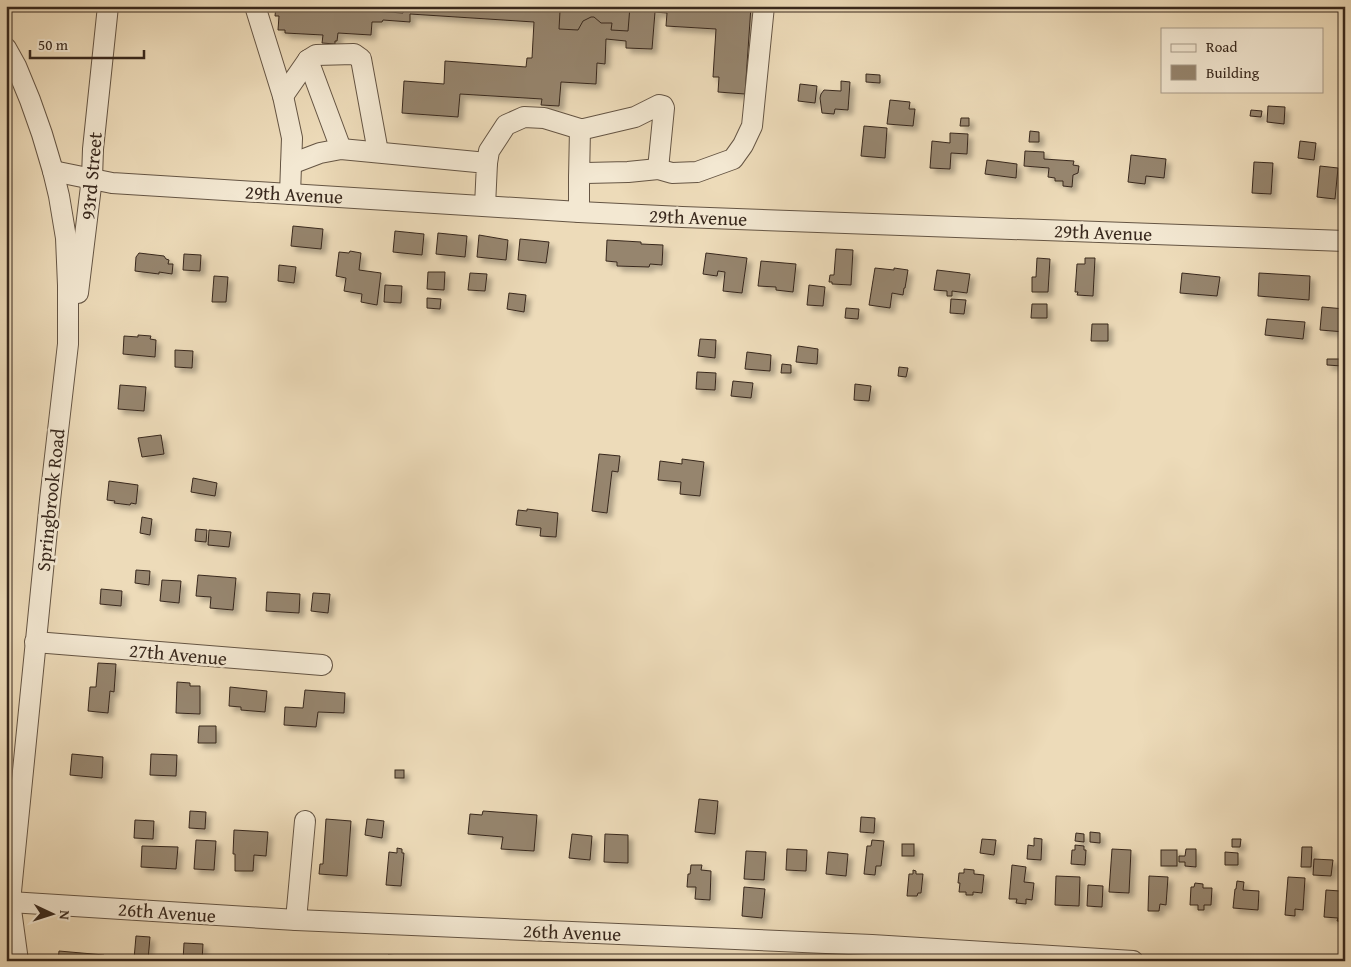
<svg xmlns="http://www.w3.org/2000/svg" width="1351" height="967" viewBox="0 0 1351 967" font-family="'Gentium Book Plus',serif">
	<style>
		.building { fill: #96856e; stroke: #38281d; filter: url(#shadow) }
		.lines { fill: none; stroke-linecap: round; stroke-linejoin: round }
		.minor-casing { stroke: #655544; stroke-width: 22 }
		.minor { stroke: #f3e8d2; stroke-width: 20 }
		.labels { text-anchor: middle; stroke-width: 5; stroke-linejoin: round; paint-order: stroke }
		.street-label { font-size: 19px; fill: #38281d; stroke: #f3e8d2 }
	</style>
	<defs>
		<filter id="shadow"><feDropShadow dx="4.5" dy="4.5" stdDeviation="2.5" flood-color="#0004"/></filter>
	</defs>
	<rect width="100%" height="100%" fill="#eddbb9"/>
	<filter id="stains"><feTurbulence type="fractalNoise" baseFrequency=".004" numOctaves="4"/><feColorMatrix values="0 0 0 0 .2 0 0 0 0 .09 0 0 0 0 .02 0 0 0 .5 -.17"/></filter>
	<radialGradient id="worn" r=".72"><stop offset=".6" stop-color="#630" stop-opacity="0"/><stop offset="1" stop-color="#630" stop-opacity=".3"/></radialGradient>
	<g class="building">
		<polygon points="276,6 373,6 373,11 403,13 404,6 751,6 745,94 718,92 719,77 713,77 716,29 666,26 667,13 655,12 652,49 626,48 626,41 606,39 605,64 597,63 596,84 561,82 559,106 541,105 542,99 460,94 458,117 402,113 404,81 444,84 445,61 526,67 527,58 532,58 534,22 410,14 410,22 383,20 382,22 372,22 371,35 338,33 337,41 335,41 335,44 322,43 323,35 285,33 285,30 278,30 279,16 275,16"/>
		<polygon points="565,6 630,6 628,31 611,30 612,23 601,23 594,17 591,17 583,21 578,30 559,29 560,11 564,10"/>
		<polygon points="866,74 880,75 880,83 866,82"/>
		<polygon points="841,81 850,82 848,110 835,109 834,114 822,113 820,98 821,94 824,90 841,91"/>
		<polygon points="800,84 817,86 815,103 798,101"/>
		<polygon points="890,100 910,102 909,109 915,109 913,126 887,124"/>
		<polygon points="1268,106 1285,107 1284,124 1267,122"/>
		<polygon points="1251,110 1262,111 1261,117 1250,116"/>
		<polygon points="961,118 969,118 969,126 960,126"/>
		<polygon points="864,126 887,128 885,158 861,156"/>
		<polygon points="1030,131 1039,132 1039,142 1029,142"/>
		<polygon points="950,133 968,134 967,154 951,153 950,169 930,168 932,141 950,143"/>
		<polygon points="1300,141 1316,143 1314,160 1298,158"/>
		<polygon points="1025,151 1044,152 1044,159 1074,161 1073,165 1079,166 1078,173 1073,175 1072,187 1063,186 1063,181 1055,181 1055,178 1048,177 1049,168 1024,166"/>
		<polygon points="1131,155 1166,159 1164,178 1146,176 1145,184 1128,182"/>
		<polygon points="987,160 1017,164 1016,178 985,174"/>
		<polygon points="1254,162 1273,163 1271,194 1252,193"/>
		<polygon points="1320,166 1338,168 1335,199 1317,197"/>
		<polygon points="293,226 323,229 321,249 291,246"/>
		<polygon points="395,231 424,234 422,255 393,252"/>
		<polygon points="438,233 467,236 465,257 436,254"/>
		<polygon points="479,235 508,240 506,260 477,257"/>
		<polygon points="520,239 549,242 546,263 518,260"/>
		<polygon points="607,240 641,242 641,244 663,245 662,265 650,264 649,267 617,266 617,262 606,261"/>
		<polygon points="836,249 853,250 851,285 832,284 832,282 829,282 830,275 834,275"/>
		<polygon points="350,251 361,253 359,270 381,273 377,305 361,302 362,294 344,291 346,278 336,276 339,252 349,253"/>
		<polygon points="139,253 164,256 166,259 169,260 168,264 173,264 172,274 159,272 159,274 135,271 136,257"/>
		<polygon points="706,253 747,258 742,293 723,291 725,272 718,271 717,276 703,274"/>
		<polygon points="184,254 201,255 200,271 183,270"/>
		<polygon points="1037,258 1050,259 1048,292 1032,292 1032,277 1036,277"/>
		<polygon points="1085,258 1095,258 1093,296 1077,295 1078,292 1075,292 1077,264 1085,264"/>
		<polygon points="761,261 796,264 793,292 776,290 776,287 758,286"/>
		<polygon points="279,265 296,267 294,283 278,281"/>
		<polygon points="875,268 894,270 894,268 908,270 905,288 904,288 903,295 892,293 890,308 869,305"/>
		<polygon points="937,270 970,274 967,293 952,291 952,296 947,296 947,291 934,290"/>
		<polygon points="428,272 445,272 444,290 427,289"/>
		<polygon points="470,273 487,274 485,291 468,290"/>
		<polygon points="1182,273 1220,277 1217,296 1180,293"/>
		<polygon points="1259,273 1310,276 1309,300 1258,296"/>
		<polygon points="214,276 228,277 226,302 212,302"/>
		<polygon points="385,285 402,286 401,303 384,302"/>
		<polygon points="809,285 825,287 823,306 807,305"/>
		<polygon points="509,293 526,295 524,312 507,309"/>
		<polygon points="427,298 441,299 440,309 427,308"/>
		<polygon points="951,299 966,300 964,314 950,313"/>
		<polygon points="1032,304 1047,304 1047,318 1031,318"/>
		<polygon points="1322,307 1345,309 1345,332 1320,330"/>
		<polygon points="846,308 859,309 858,319 845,318"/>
		<polygon points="1267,319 1305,322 1303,339 1265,335"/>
		<polygon points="1092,324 1108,324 1108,341 1091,341"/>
		<polygon points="138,335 151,336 150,339 156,340 155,357 123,354 124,336 138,337"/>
		<polygon points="700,339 716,340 715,358 698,356"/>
		<polygon points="798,346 818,349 817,364 796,362"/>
		<polygon points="175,350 193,351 192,368 175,367"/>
		<polygon points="747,352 771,355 770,371 745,369"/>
		<polygon points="1327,359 1345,359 1345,372 1341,372 1342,366 1327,365"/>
		<polygon points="782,364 791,365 791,373 781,373"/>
		<polygon points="899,367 908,368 906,377 898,376"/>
		<polygon points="697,372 716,373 715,390 696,389"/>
		<polygon points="733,381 753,383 751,398 731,396"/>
		<polygon points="855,384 871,386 869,401 854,400"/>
		<polygon points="120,385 146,387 144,411 118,409"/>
		<polygon points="161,435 164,454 142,457 138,438"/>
		<polygon points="599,454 620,456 618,472 612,471 607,513 592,511"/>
		<polygon points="682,459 704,462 700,496 680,494 681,482 658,480 660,461 682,464"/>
		<polygon points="193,478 217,483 215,496 191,492"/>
		<polygon points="109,481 138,485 136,504 131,503 130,505 114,503 115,501 107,500"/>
		<polygon points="527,509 558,513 556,537 540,536 541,528 516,525 518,510 527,511"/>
		<polygon points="142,517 152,519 150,535 140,533"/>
		<polygon points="196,529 207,530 206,542 195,541"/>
		<polygon points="209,530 231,532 229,547 208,545"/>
		<polygon points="136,570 150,571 149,585 135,583"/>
		<polygon points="198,575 236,578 233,610 210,608 211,597 196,596"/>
		<polygon points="162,580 181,581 179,603 160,601"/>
		<polygon points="101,589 122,591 121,606 100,604"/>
		<polygon points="267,592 300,594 299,613 266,611"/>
		<polygon points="313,593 330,594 328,613 311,611"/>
		<polygon points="98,663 116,664 114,692 110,691 108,713 88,711 90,687 96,687"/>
		<polygon points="177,682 190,683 190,686 200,686 200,714 176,713"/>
		<polygon points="230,687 267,691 265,712 241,710 241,707 229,706"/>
		<polygon points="305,690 345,693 344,713 318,712 316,727 284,725 285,707 303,708"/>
		<polygon points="199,726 216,726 216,743 198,743"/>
		<polygon points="72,754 103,757 102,778 70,775"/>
		<polygon points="151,754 177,755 176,776 150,775"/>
		<rect x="395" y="770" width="9" height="8"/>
		<polygon points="699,799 718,801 715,834 695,832"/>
		<polygon points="190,811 206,812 205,829 189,828"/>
		<polygon points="483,811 537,815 534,851 501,849 503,837 468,834 470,814 482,815"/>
		<polygon points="861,817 875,818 874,833 860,832"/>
		<polygon points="326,819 351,821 347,876 319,874 320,864 323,864"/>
		<polygon points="367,819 384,821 382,838 365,835"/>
		<polygon points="135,820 154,821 153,839 134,838"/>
		<polygon points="234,830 268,832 266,856 254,855 253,871 235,871 235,854 233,854"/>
		<polygon points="1090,832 1100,833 1100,843 1090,842"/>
		<polygon points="1076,833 1084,834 1084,842 1075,841"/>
		<polygon points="572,834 592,836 590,860 569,858"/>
		<polygon points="605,834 628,835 628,863 604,862"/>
		<polygon points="1034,838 1042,839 1041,860 1027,859 1028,845 1034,846"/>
		<polygon points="982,839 996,840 994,855 980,853"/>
		<polygon points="1232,839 1241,839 1240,847 1232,847"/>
		<polygon points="196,840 216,841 214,870 194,869"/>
		<polygon points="872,840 884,841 881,866 876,866 875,875 864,874 867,846 871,846"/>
		<rect x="902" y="844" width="12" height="12"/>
		<polygon points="1075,845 1084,846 1084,850 1086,850 1085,865 1071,864 1072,850 1075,850"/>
		<polygon points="142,846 178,847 176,869 141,867"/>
		<polygon points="1302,847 1312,847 1311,867 1301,867"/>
		<polygon points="397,848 402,849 402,853 404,853 401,886 386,885 389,852 397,853"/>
		<polygon points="787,849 807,850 806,871 786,870"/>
		<polygon points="1112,849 1131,850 1129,893 1109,892"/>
		<polygon points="1186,849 1196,849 1196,867 1185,866 1185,862 1179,862 1179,856 1185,856"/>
		<rect x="1161" y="850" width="16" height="16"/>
		<polygon points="746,851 766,852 764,880 744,879"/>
		<polygon points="828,852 848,854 846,876 826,874"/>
		<polygon points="1225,852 1238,853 1238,865 1225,865"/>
		<polygon points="1314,859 1333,860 1331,876 1313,875"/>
		<polygon points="691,865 702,865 701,870 711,871 710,900 695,899 696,887 687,887 688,874 690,874"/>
		<polygon points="1012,865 1026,867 1024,882 1034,883 1032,900 1026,899 1026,904 1016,903 1017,899 1009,899"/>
		<polygon points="964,869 974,870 974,874 984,875 982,893 973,892 973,895 966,895 966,892 959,892 960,883 958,883 959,873 964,873"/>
		<polygon points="913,870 916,871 916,874 923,874 921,893 918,893 917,896 907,896 909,874 913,874"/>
		<polygon points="1056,876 1080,877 1079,906 1055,905"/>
		<polygon points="1149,876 1168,877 1166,905 1160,904 1159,911 1148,911"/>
		<polygon points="1288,877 1305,878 1303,910 1295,909 1295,916 1285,915"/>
		<polygon points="1237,881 1244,882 1243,890 1259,891 1258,910 1233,908 1235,889 1236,889"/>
		<polygon points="1195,883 1203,884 1203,888 1212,888 1211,905 1204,905 1204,910 1198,910 1198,905 1190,905 1191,887 1194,887"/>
		<polygon points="1088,885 1103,886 1102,907 1087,906"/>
		<polygon points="744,887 765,889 762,918 742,916"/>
		<polygon points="1326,890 1340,891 1340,895 1345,895 1345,921 1337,921 1338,918 1324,917"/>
		<polygon points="136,936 150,937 148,960 134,959"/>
		<polygon points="184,943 203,944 202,961 183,961"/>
		<polygon points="59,951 104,955 103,961 58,961"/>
		<polygon points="388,955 401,956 401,961 388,961"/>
	</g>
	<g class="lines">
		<defs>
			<g id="minor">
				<polyline points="255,6 283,96 292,138 290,194"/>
				<polyline points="6,48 16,66 30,100 42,134 53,171 59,196 66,238 68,285 68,344 50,500 13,871 10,902 18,961"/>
				<polyline points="308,60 341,149"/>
				<polyline points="283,96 308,60 316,55 354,54 361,59 378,152"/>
				<polyline points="487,163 489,151 506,125 524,117 544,118 580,129 584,129 635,117 659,105 663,106 664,108 658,169"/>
				<polyline points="291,164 320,153 341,149 487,163 485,206"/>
				<polyline points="53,171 112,183 579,212 682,217 1345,241"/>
				<polyline points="579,178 580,129"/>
				<polyline points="579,212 579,178 586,173 628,172 658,169 672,173 697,172 733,159 743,145 752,126 764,6"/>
				<polyline points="78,293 92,178 93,149 108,6"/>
				<polyline points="35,642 322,665"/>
				<polyline points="10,902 296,920 872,945 1133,961"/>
				<polyline points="296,920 305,821"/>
			</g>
		</defs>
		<use href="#minor" class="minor-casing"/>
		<use href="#minor" class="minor"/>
	</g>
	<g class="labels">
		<g class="street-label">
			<text transform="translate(91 176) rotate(-85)" y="7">93rd Street</text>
			<text transform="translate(294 194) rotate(3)" y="7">29th Avenue</text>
			<text transform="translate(698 217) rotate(2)" y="7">29th Avenue</text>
			<text transform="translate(1103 232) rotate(2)" y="7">29th Avenue</text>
			<text transform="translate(50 500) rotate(-84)" y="7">Springbrook Road</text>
			<text transform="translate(178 654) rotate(5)" y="7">27th Avenue</text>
			<text transform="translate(167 912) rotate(4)" y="7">26th Avenue</text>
			<text transform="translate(572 932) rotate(2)" y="7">26th Avenue</text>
		</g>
	</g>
	<rect width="1351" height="967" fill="none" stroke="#eddbb9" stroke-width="25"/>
	<rect x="8" y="8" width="1336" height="952" fill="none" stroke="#38281d" stroke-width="2.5"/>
	<rect x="12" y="12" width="1326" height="942" fill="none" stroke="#38281d"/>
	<rect x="1161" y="28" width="162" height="65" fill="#f3e8d2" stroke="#a89b8a"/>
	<rect x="1171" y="44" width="25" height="8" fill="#f3e8d2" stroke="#a89b8a"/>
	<text x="1206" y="52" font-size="15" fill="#38281d">Road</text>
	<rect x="1171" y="65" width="25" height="15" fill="#96856e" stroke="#a89b8a"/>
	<text x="1206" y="78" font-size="15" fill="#38281d">Building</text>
	<g transform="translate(52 914) rotate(94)" stroke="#f3e8d2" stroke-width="4" paint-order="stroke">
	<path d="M0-4L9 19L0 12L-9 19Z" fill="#38281d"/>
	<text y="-8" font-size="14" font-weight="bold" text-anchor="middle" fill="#38281d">N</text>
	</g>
	<path d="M30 50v8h114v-8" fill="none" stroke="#38281d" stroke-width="2.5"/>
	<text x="38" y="50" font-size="15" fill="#38281d" stroke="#f3e8d2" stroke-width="4" paint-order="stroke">50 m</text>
	<rect width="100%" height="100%" filter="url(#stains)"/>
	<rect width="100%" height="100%" fill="url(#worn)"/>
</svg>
